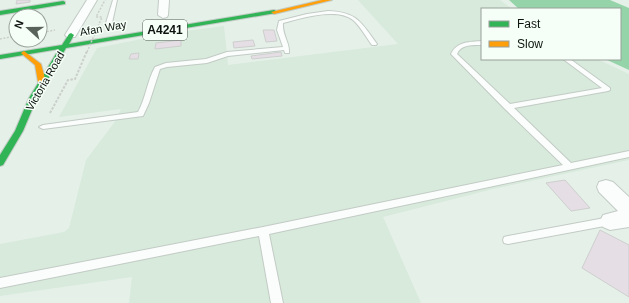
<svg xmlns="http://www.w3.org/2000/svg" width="629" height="303" viewBox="0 0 629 303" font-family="Arial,sans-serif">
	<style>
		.built { fill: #d7eadb }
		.water { fill: #94d4a8 }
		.building { fill: #e6dee5; stroke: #cdcfce }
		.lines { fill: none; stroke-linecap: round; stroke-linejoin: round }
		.lane-casing { stroke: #c2cbc5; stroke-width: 2 }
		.street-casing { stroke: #c2cbc5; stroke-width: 2 }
		.fast-casing { stroke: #c2cbc5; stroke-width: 2 }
		.slow-casing { stroke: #c2cbc5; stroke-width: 2 }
		.path { stroke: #cbcecb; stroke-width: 1.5; stroke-dasharray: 2 1.5; stroke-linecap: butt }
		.lane { fill: #fbfdfc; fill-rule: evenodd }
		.street { fill: #fbfdfc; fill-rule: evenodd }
		.fast { fill: #30b455; fill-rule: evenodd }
		.slow { fill: #ff9f0a; fill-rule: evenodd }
		.path-bridge-far1 { stroke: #cbcecb; stroke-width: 1.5; stroke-dasharray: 2 1.5; stroke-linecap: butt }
		.path-bridge { stroke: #cbcecb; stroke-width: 2; stroke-dasharray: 2.5 1.5; stroke-linecap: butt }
		.labels { text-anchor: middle; stroke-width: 3; stroke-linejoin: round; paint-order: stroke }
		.far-street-label { font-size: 11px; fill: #0d140f; stroke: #f6fef8 }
		.shield { fill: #f6fef8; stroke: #535a55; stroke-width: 1 }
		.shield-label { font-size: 12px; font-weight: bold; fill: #0d140f }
	</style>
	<rect width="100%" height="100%" fill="#e5f0e8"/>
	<polygon class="built" points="358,0 500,0 512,9 482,9 482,59 597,59 629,74 629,160 493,189 383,217 421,303 129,303 132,277 0,296 0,244 64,232 69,228 86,160 114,123 121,109 59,117 97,48 171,33 224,26 228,65 398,44"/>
	<polygon class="water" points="509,0 610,0 629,8 629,70 605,59 620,59 620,9 519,9"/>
	<g class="building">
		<polygon points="17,0 30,0 30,2 16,4"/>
		<polygon points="263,30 274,30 277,41 266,42"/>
		<polygon points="181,40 181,46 155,49 156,43"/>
		<polygon points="253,40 255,46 234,48 233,42"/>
		<polygon points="281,52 282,56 252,59 251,56"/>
		<polygon points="139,53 138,59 129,59 131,54"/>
		<polygon points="565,180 590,208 571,211 546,183"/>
		<polygon points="600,230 629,245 629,297 582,268"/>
	</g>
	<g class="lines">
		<defs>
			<g id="lane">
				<polygon points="113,0 117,0 112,23 109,25 106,23"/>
				<path d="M328 11C357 12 361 22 377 44L376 45H372C366 37 361 27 353 20 337 7 302 18 283 23 282 35 290 43 289 53H285L284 50 228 56 207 63 167 67 160 69 149 103 143 116 43 129 39 127 43 125 138 112C146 98 147 81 155 67L166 63 206 59 227 52 283 47 277 30 279 21 307 14Z"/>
				<path d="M482 41V45C473 45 461 44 457 54L510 104 602 88 563 59H570L610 88V90L608 91 514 108 571 163 629 151V157L269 234 283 303H271L259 236 0 288V278L263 227 563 165 505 109 451 54C457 41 470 42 482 41Z"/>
				<polygon points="610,217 613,218 615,221 613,224 610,225 508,244 504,243 503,240 504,237 508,236"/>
			</g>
			<g id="street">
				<polygon points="87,0 97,0 75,37 67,37 65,35"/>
				<polygon points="159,0 169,0 168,15 167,17 163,18 158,15"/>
				<polygon points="606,180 613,182 629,197 629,227 610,230 603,227 600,221 603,215 618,211 599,192 597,187 599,182"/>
			</g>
			<g id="fast">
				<polygon points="63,1 65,2 65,4 0,15 0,11"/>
				<polygon points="274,10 276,11 276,13 66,48 37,98 23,131 3,165 0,166 0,155 15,131 29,98 59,49 0,59 0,55 62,45 69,34 71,33 74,35 69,44"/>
			</g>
			<g id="slow">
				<polygon points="322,0 332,0 274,14 271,12"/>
				<polygon points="24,51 41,64 46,82 45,84 39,84 38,82 35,65 22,54 21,53"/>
			</g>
		</defs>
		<use href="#lane" class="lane-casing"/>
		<use href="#street" class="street-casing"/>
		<use href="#fast" class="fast-casing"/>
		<use href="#slow" class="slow-casing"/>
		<g class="path">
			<polyline points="40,33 55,30"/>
			<polyline points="0,39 16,36"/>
		</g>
		<use href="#lane" class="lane"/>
		<use href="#street" class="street"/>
		<use href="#fast" class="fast"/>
		<use href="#slow" class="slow"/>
		<polyline class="path-bridge-far1" points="87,52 102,17 96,17 105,0"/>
		<polyline class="path-bridge" points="50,113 68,80 75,79 87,51"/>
	</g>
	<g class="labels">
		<g class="far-street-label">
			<text transform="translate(103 28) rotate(-10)" y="4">Afan Way</text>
			<text transform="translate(45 81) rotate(-60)" y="4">Victoria Road</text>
		</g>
		<rect class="shield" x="143" y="20" width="44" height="20" rx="3"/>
		<g class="shield-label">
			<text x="165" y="34">A4241</text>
		</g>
	</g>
	<rect x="481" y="8" width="140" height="52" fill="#f6fef8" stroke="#99a09b"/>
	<rect x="489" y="21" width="20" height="6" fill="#30b455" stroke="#99a09b"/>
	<text x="517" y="28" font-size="12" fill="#0d140f">Fast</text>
	<rect x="489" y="41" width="20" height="6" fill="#ff9f0a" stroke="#99a09b"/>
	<text x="517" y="48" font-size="12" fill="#0d140f">Slow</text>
	<g transform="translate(28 28) rotate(291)"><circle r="19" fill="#f6fef8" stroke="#99a09b"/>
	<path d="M0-3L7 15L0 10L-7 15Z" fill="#59615b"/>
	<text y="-6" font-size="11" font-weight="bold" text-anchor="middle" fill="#0d140f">N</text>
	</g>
</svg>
